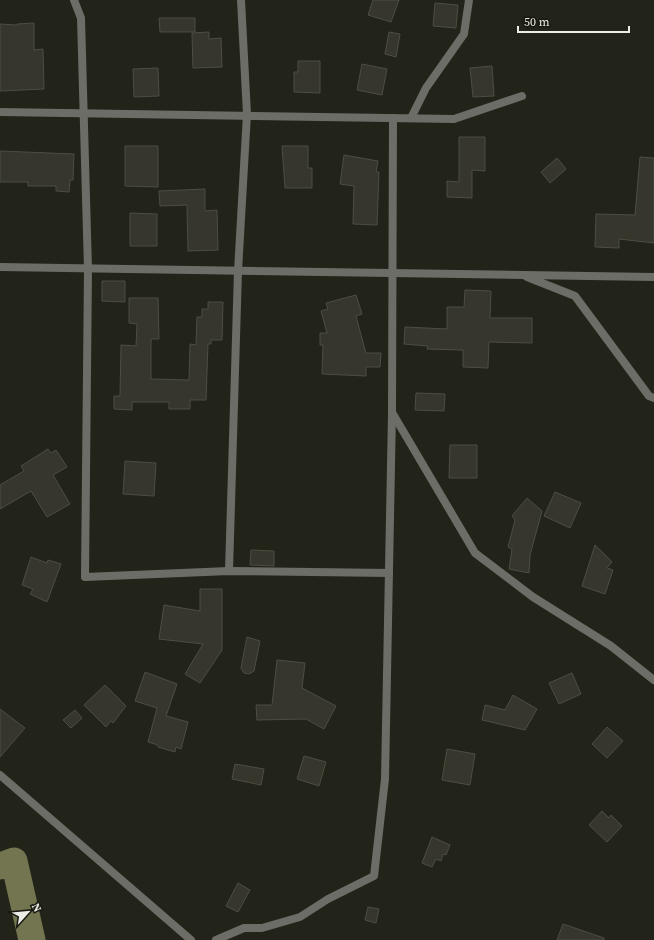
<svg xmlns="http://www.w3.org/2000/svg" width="654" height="940" viewBox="0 0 654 940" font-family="'Source Serif 4',serif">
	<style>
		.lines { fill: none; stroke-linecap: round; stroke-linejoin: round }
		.river { stroke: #737450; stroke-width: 27 }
		.building { fill: #36362c; stroke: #4d4e43 }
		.street { stroke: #6d6d68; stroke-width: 8 }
	</style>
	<rect width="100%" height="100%" fill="#222319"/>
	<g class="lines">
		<polyline class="river" points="0,866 14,861 32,940"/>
	</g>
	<g class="building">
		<polygon points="373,0 399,0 391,22 368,15"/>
		<polygon points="435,3 458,5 456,28 433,26"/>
		<polygon points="159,18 195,18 195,32 160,32"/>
		<polygon points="34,23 34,50 43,49 44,89 0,91 0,24 17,25 17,24"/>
		<polygon points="209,32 209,39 221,38 222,67 193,68 192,33"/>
		<polygon points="389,32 400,34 396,57 385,54"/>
		<polygon points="298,61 320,61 320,93 294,92 294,72 298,72"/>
		<polygon points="362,64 387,69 382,95 357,90"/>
		<polygon points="492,66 494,96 473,97 470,68"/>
		<polygon points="158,68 159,96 134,97 133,69"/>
		<polygon points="459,137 485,137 485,171 472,170 472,198 447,197 447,181 459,182"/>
		<polygon points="125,146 158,146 158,187 125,186"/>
		<polygon points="282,146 308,146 308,168 312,168 312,188 285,188"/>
		<polygon points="0,151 74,154 73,180 70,180 69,192 56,191 56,186 28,186 28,182 0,182"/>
		<polygon points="344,155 378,161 376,172 379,172 377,225 353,224 354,186 340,184"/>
		<polygon points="640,157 654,158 654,243 619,239 619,248 595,247 596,214 635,215"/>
		<polygon points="557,158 566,169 550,183 541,172"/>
		<polygon points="205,189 205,211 217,210 218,250 188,251 187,205 160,206 159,191"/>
		<polygon points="130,213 157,214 157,246 130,246"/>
		<polygon points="102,281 125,281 125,302 102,301"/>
		<polygon points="465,290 491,291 490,318 532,318 532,343 489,342 488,368 463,367 463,350 427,349 428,346 404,344 405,327 447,329 447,307 464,307"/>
		<polygon points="356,295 362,314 356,316 365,350 366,353 381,353 380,367 366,367 366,376 322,374 323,345 320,345 320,333 327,333 321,311 328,309 326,303"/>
		<polygon points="129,298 158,298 159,339 151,339 151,379 189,380 190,344 196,345 197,317 202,317 202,309 208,309 208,302 223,302 222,340 211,340 211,344 208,344 206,400 190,400 190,409 169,409 169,402 132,402 132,410 114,409 114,396 120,396 121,345 136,346 137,324 129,323"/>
		<polygon points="416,393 445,394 444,411 415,410"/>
		<polygon points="450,445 477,445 477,478 449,478"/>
		<polygon points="48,449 51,453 56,450 67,467 53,475 70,504 47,517 31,491 0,509 0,485 24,471 21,466"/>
		<polygon points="125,461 156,463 154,496 123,494"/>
		<polygon points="555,492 581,503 570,528 544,516"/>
		<polygon points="527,498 542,511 530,555 529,573 509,569 512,549 508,547 515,520 512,516"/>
		<polygon points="595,545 612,562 607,568 613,570 605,594 582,586"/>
		<polygon points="251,550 274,551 274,566 250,565"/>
		<polygon points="31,557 47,563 48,560 61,564 47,602 30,594 33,589 22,585"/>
		<polygon points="200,589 222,589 222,650 200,683 185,674 203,644 159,639 164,605 200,611"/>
		<polygon points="247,637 260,641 254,671 249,674 244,673 241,668"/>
		<polygon points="277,660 305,663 302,688 336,706 324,729 306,719 257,720 256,705 272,705"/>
		<polygon points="145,672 177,684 166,716 188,722 181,749 176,747 175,752 158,747 158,745 148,742 157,708 135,701"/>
		<polygon points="572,673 581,694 559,704 549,683"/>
		<polygon points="105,685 126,706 113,723 111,721 106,727 84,705"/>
		<polygon points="513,695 537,709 525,730 482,720 485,705 505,710"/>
		<polygon points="0,709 25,728 0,757"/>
		<polygon points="75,710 82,718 71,728 63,720"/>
		<polygon points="607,727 623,741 607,758 592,744"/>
		<polygon points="447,749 475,754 470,785 442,780"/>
		<polygon points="304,756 326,762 319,786 297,779"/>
		<polygon points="235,764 264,769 261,785 232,779"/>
		<polygon points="602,811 609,818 611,815 622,826 607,842 589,825"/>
		<polygon points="432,837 450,845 446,855 443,854 441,861 436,859 432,867 422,863"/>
		<polygon points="238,883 250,890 238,912 226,906"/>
		<polygon points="368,907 379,909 376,923 365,920"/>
		<polygon points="563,924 604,938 604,940 557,940"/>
	</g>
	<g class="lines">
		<g class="street">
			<polyline points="74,0 81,18 88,269 85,577 229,571 389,573"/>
			<polyline points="0,112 454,119 522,96"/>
			<polyline points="411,118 426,88 464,34 469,0"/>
			<polyline points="0,267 654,277"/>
			<polyline points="527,277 575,296 649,396 654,398"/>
			<polyline points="393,414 475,553 533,597 611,646 654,680"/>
			<polyline points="229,571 238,271 247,114 241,0"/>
			<polyline points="0,775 191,940"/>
			<polyline points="216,940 244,928 262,928 300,917 328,899 374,876 385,779 392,413 393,118"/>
		</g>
	</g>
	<g transform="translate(28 912) rotate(63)" stroke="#191910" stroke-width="3" paint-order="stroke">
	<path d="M0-3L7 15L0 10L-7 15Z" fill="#edede7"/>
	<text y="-6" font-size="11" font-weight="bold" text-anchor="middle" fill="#edede7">N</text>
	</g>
	<path d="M518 26v6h111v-6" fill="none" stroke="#edede7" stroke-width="2"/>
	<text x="524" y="26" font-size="12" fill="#edede7" stroke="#191910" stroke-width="3" paint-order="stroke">50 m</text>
</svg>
